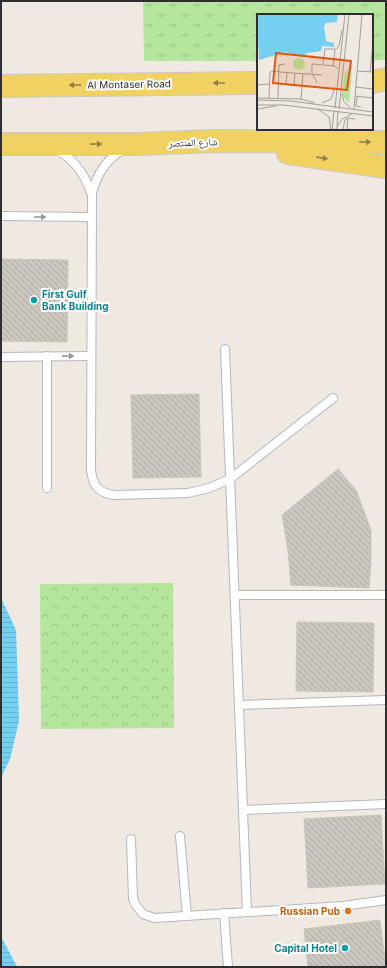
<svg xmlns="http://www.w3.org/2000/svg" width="387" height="968" viewBox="0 0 387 968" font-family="Inter,'Noto Naskh Arabic',sans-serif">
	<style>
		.grass { fill: url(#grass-tufts) }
		.park { fill: url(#park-crowns) }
		.water { fill: url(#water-rules) }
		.building { fill: url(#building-back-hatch); stroke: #cbc5ba }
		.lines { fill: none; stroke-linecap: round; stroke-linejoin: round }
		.service-casing { stroke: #b4b7c1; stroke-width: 10 }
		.primary-casing { stroke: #c9c9c9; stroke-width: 24 }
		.service { stroke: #fff; stroke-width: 8 }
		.primary { stroke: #f2d163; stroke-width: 22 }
		.oneway { fill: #908048 }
		.oneway2 { fill: #969696 }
		.culture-dot { fill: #0f9aa8; stroke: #fff; stroke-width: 1.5 }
		.food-dot { fill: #e8710a; stroke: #fff; stroke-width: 1.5 }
		.labels { text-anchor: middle; stroke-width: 4; stroke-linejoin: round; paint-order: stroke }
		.street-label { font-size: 10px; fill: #2e2e2e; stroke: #fff }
		.culture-label { font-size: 10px; font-weight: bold; fill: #0d838f; stroke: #fff; text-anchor: start }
		.food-label { font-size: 10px; font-weight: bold; fill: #c56008; stroke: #fff; text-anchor: end }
		.inset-road { fill: none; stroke: #a29e99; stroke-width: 1 }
		.view { fill: #df570e; fill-opacity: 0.15; stroke: #df570e; stroke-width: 2 }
		.inset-edge { fill: none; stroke: #2e2e2e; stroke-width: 2 }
	</style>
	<defs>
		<pattern id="grass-tufts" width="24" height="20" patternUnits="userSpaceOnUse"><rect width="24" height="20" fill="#b6e59e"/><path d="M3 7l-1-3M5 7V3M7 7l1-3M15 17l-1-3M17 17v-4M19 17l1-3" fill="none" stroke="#9dc588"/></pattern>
		<pattern id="park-crowns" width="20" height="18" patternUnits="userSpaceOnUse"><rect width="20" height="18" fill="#b6e59e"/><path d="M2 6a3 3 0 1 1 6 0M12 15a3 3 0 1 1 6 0" fill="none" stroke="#9dc588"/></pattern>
		<pattern id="water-rules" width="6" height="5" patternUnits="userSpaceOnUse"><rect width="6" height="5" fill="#75cff0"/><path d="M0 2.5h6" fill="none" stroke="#66b2ce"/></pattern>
		<pattern id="building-back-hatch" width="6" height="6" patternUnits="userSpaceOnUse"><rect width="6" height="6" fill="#cbc7bf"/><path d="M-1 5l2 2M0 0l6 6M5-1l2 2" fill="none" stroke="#afaba4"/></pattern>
	</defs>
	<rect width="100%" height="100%" fill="#efe9e1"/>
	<polygon class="grass" points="143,1 386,1 386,60 372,60 372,15 258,15 258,61 144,61"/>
	<polygon class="park" points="173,583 174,728 41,729 40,584"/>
	<g class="water">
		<polygon points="1,598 16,630 19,721 10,759 1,778"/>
		<polygon points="1,936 15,963 18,967 1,967"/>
	</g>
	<g class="building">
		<polygon points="1,259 68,260 67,342 1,341"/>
		<polygon points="199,394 201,477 133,478 131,395"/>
		<polygon points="338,469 356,490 371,530 371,564 369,588 291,585 288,551 282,515"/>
		<polygon points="297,622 374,623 373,692 296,691"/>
		<polygon points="381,815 385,884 308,888 304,819"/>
		<polygon points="380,920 386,967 308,967 304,929"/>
	</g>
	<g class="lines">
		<defs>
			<g id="service">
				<path d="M57 150C75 160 85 174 91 193"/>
				<path d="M123 150C106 159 97 174 92 193L91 470C93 486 98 493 115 495L188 493 209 488 230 479 333 398"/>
				<polyline points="1,216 91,217"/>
				<polyline points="225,349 247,912"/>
				<polyline points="47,356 47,488"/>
				<polyline points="1,357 91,356"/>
				<polyline points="235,595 386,595"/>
				<polyline points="239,705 386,700"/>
				<polyline points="243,810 386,804"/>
				<polyline points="180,836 187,916"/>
				<polyline points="131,839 133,898 135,904 143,914 154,918 343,906 386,900"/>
				<polyline points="224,913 228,967"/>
			</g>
			<g id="primary">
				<polyline points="372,82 386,79"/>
				<polyline points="1,86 258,83"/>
				<polyline points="1,144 139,144 214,141 386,142"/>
				<polyline points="288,153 386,167"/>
			</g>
		</defs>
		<use href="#service" class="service-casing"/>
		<use href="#primary" class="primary-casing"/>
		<use href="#service" class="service"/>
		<use href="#primary" class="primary"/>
	</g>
	<defs><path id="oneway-solid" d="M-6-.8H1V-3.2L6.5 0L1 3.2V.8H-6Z"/></defs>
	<g class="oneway">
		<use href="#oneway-solid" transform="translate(219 83) rotate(180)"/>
		<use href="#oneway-solid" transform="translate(75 85) rotate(179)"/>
		<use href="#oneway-solid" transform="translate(365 142)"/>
		<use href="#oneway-solid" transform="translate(96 144) rotate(-1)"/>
		<use href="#oneway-solid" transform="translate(322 158) rotate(9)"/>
	</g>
	<g class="oneway2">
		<use href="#oneway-solid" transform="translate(40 217)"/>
		<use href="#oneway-solid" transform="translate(68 356) rotate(-1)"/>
	</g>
	<g class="culture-dot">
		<circle cx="34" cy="300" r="4"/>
		<circle cx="345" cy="948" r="4"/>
	</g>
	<circle class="food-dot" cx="348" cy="911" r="4"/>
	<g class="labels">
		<g class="street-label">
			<text transform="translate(129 84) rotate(-1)" y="4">Al Montaser Road</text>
			<text transform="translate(193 142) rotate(-2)" y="4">شارع المنتصر</text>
		</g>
		<g class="culture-label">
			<text x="42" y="298">First Gulf<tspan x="42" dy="12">Bank Building</tspan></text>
			<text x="337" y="952" text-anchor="end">Capital Hotel</text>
		</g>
		<g class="food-label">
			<text x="340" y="915">Russian Pub</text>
		</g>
	</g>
	<g transform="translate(257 14)">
		<rect width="116" height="116" fill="#efe9e1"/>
		<path d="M88 57 95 58 92 89 85 81Z" fill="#b6e59e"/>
		<path d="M36 50a6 6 0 1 1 12 0a6 6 0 1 1-12 0Z" fill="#b6e59e"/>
		<path d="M0 0H81L80 8 69 9 67 12 69 27 77 29V33L65 32 64 37 50 39 45 43 28 38 2 46Z" fill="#75cff0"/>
		<path class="inset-road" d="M66 50 68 35H78M76 52 78 36 82 32 85 16M100 57 116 58M22 58 65 61M113 58 116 29M60 69 55 59V50L78 52 81 55M0 71 12 70M29 71 30 59M37 72 38 59M99 73 116 75M85 80 87 88 94 94M98 82 116 84M100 83 99 92 104 93M0 84 44 85 58 89M12 84 13 58 22 57M21 84 22 51 28 50M44 85 46 60M0 86 34 87 116 98M65 89 74 85 78 73M0 91H26L116 102M78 94 88 0M0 95 19 92M61 95 72 103 74 116M82 95 92 0M97 95 105 0M80 113 81 97M79 115 85 105 95 100M86 115 88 106 91 104M90 115 91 104 98 105M75 116 77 97M86 116H103"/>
		<path class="view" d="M19 39 94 47 90 76 16 69Z"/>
		<rect width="116" height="116" class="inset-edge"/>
	</g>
	<rect width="387" height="968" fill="none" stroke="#2e2e2e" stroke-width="4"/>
</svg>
